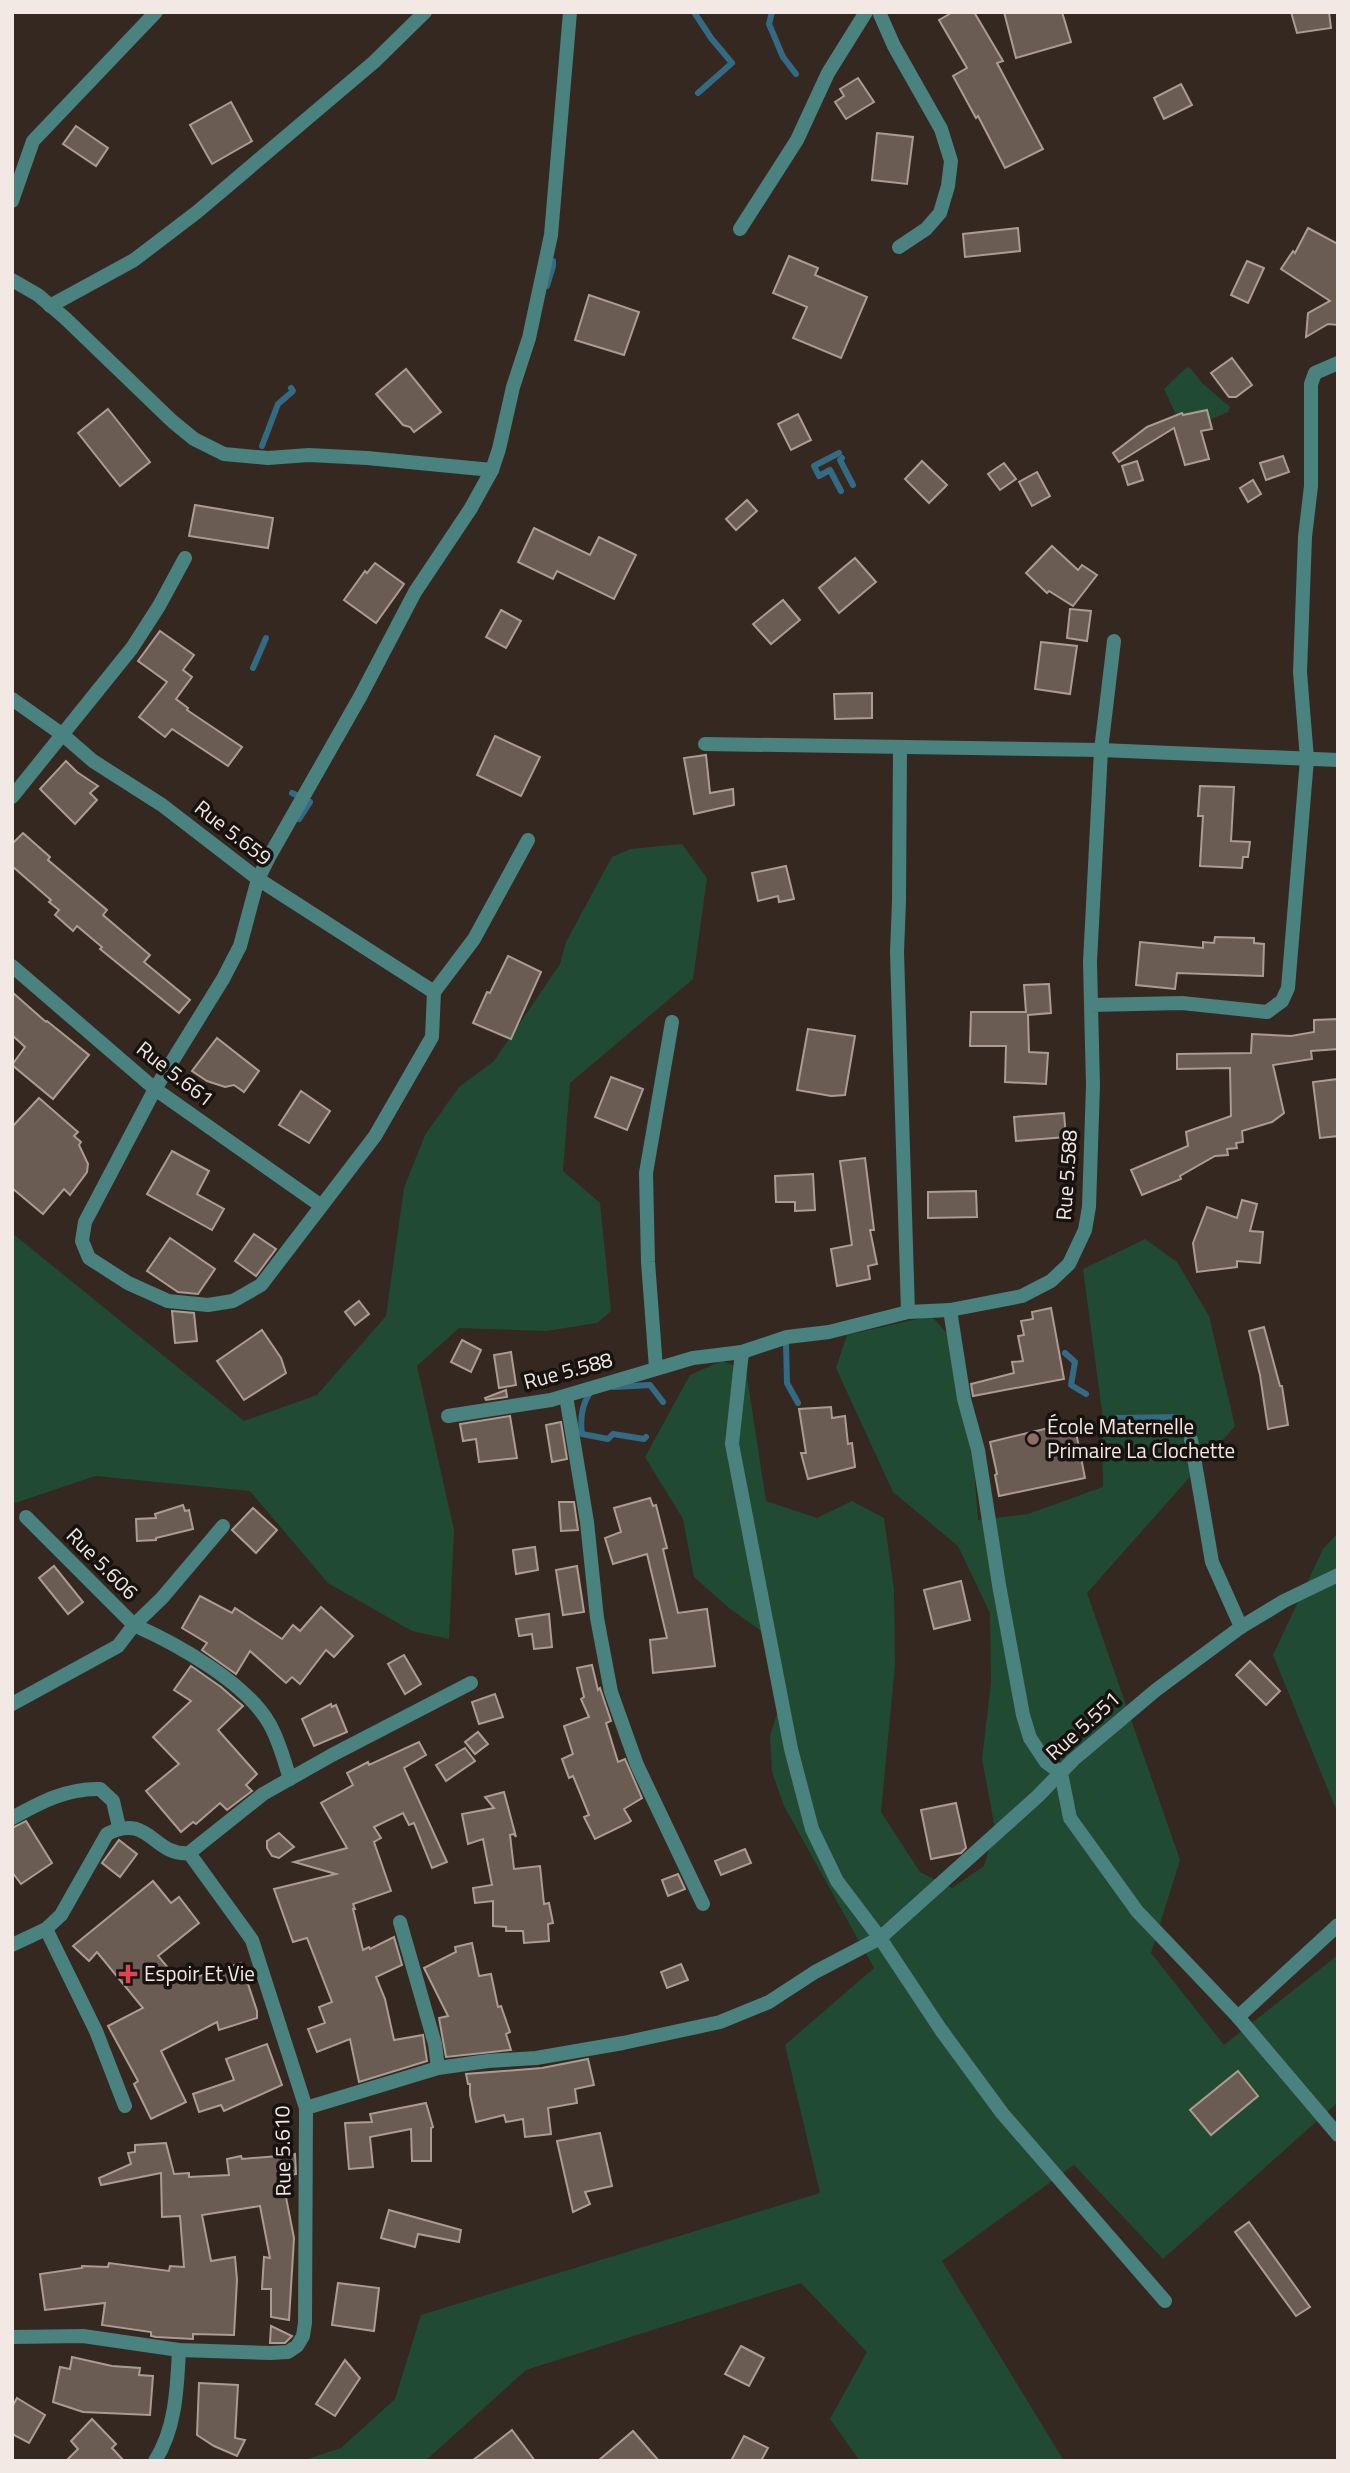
<svg xmlns="http://www.w3.org/2000/svg" width="1350" height="2473" viewBox="0 0 1350 2473" font-family="'Titillium Web',sans-serif">
	<style>
		.green { fill: #214a32 }
		.lines { fill: none; stroke-linecap: round; stroke-linejoin: round }
		.stream { stroke: #336b85; stroke-width: 6 }
		.building { fill: #6a5b53; stroke: #ac9b92; stroke-width: 2 }
		.minor { stroke: #49827f; stroke-width: 14 }
		.education-dot { fill: #8d6e63; stroke: #18120f; stroke-width: 2.5 }
		.health-dot { fill: #e0444e; stroke: #18120f; stroke-width: 2.5 }
		.labels { text-anchor: middle; stroke-width: 7; stroke-linejoin: round; paint-order: stroke }
		.street-label { font-size: 21px; fill: #f2e9e4; stroke: #18120f }
		.poi-label { font-size: 21px; fill: #f2e9e4; stroke: #18120f; text-anchor: start }
	</style>
	<rect width="100%" height="100%" fill="#352820"/>
	<g class="green">
		<polygon points="1187,367 1191,369 1202,383 1230,407 1228,412 1195,426 1177,417 1164,389"/>
		<polygon points="682,844 707,878 693,979 570,1083 563,1171 600,1203 611,1311 597,1323 546,1331 459,1328 417,1366 454,1530 449,1639 412,1631 328,1583 250,1491 95,1476 12,1504 12,1233 244,1421 317,1395 386,1316 404,1188 425,1135 459,1087 494,1061 560,964 566,942 612,857 630,849"/>
		<polygon points="1145,1239 1177,1262 1209,1316 1235,1426 1087,1593 1180,1860 1151,1953 1224,2045 1338,1955 1338,2102 1163,2259 1074,2165 942,2261 1064,2461 860,2461 830,2419 867,2352 801,2283 526,2370 425,2461 302,2461 341,2448 395,2399 421,2315 820,2193 785,2045 874,1968 784,1806 772,1772 770,1735 782,1699 764,1633 729,1608 694,1577 683,1519 645,1457 690,1375 722,1361 746,1370 766,1501 817,1518 852,1501 884,1518 894,1590 895,1665 881,1812 920,1872 952,1888 984,1866 995,1829 982,1759 991,1683 990,1613 958,1546 893,1492 836,1368 847,1335 931,1316 959,1346 969,1406 978,1520 1028,1514 1103,1487 1102,1411 1083,1269"/>
		<polygon points="1338,1533 1338,1814 1273,1655 1323,1549"/>
	</g>
	<g class="lines">
		<g class="stream">
			<polyline points="694,12 711,38 732,63 698,93"/>
			<polyline points="772,12 769,24 783,57 796,74"/>
			<polyline points="547,286 553,266 553,261"/>
			<polyline points="262,446 278,404 293,391 291,388"/>
			<polyline points="839,453 814,466 819,476 830,470 841,491"/>
			<polyline points="842,458 840,460 853,485"/>
			<polyline points="253,668 266,638"/>
			<polyline points="292,793 310,802 299,819"/>
			<polyline points="786,1343 787,1383 798,1403"/>
			<polyline points="1065,1353 1075,1362 1071,1385 1086,1394"/>
			<polyline points="614,1387 650,1385 663,1402"/>
			<path d="M591 1391C582 1404 580 1420 582 1434L608 1439 613 1434 644 1439 646 1437"/>
			<polyline points="1117,1418 1181,1417"/>
		</g>
	</g>
	<g class="building">
		<polygon points="953,12 974,12 1003,61 997,63 1043,149 1005,168 978,116 976,118 953,76 967,68 939,20"/>
		<polygon points="1004,12 1062,12 1071,42 1016,58"/>
		<polygon points="1291,12 1329,12 1331,28 1297,33"/>
		<polygon points="858,78 874,102 846,119 835,102 844,96 840,89"/>
		<polygon points="1181,84 1192,105 1164,119 1154,98"/>
		<polygon points="231,102 252,141 212,164 190,125"/>
		<polygon points="76,126 108,148 96,166 63,144"/>
		<polygon points="877,133 913,137 907,184 872,180"/>
		<polygon points="1018,228 1020,251 965,257 963,234"/>
		<polygon points="1308,228 1338,244 1338,325 1328,324 1306,337 1308,313 1330,301 1281,269 1293,251 1295,253"/>
		<polygon points="789,256 818,268 815,275 867,297 841,358 793,338 807,307 773,293"/>
		<polygon points="1247,261 1264,268 1248,303 1231,295"/>
		<polygon points="589,295 639,312 624,355 575,340"/>
		<polygon points="1232,358 1252,385 1236,397 1229,397 1211,373"/>
		<polygon points="406,369 441,412 414,432 410,427 403,425 376,394"/>
		<polygon points="108,409 150,462 120,486 78,433"/>
		<polygon points="1207,410 1212,429 1201,431 1209,459 1185,465 1174,428 1119,462 1113,453 1147,427 1182,413 1183,415"/>
		<polygon points="798,414 811,440 791,450 778,424"/>
		<polygon points="1283,456 1289,472 1266,480 1260,463"/>
		<polygon points="922,461 947,485 929,503 905,479"/>
		<polygon points="1137,461 1143,480 1128,485 1122,466"/>
		<polygon points="1004,463 1016,479 1000,490 988,474"/>
		<polygon points="1037,472 1050,496 1032,506 1019,482"/>
		<polygon points="1253,480 1261,494 1248,502 1240,488"/>
		<polygon points="747,500 757,511 736,530 726,519"/>
		<polygon points="195,505 273,518 268,548 189,536"/>
		<polygon points="534,528 590,555 599,537 636,555 614,599 557,571 553,579 518,562"/>
		<polygon points="1052,546 1078,570 1082,565 1097,575 1073,606 1049,591 1047,593 1026,573"/>
		<polygon points="855,558 876,582 839,613 819,588"/>
		<polygon points="375,563 404,584 376,623 344,600 365,571 367,573"/>
		<polygon points="783,600 800,620 771,644 753,624"/>
		<polygon points="1070,609 1091,611 1087,641 1067,638"/>
		<polygon points="501,610 521,621 506,648 486,637"/>
		<polygon points="160,631 194,655 183,670 192,677 176,699 188,708 187,710 242,747 228,766 172,729 165,737 139,717 167,682 138,661"/>
		<polygon points="1041,642 1077,646 1070,694 1035,689"/>
		<polygon points="872,693 872,718 835,719 834,694"/>
		<polygon points="495,736 540,757 521,796 477,775"/>
		<polygon points="706,755 710,793 733,789 734,805 694,814 684,758"/>
		<polygon points="66,761 77,772 98,786 90,793 97,800 75,824 40,789"/>
		<polygon points="1200,786 1234,787 1231,841 1250,842 1248,857 1243,857 1242,868 1200,866 1203,816 1198,816"/>
		<polygon points="23,833 50,857 48,860 107,910 103,915 150,955 144,962 190,1000 179,1013 100,949 102,947 77,926 73,931 55,915 59,910 49,902 51,900 12,866 12,844"/>
		<polygon points="786,866 794,899 779,902 778,896 758,901 752,873"/>
		<polygon points="1215,937 1254,938 1254,943 1264,944 1263,976 1177,973 1175,989 1136,985 1140,942 1203,948 1203,942 1214,943"/>
		<polygon points="508,956 541,972 511,1039 473,1023 487,992 490,993"/>
		<polygon points="1049,984 1051,1013 1028,1015 1029,1052 1048,1053 1046,1084 1005,1082 1006,1046 970,1046 971,1012 1026,1012 1024,985"/>
		<polygon points="12,992 46,1022 47,1021 89,1055 53,1099 12,1065 25,1047 12,1035"/>
		<polygon points="1338,1019 1338,1049 1311,1051 1312,1059 1273,1065 1284,1113 1272,1122 1242,1131 1243,1142 1236,1143 1237,1148 1227,1149 1228,1155 1215,1156 1180,1176 1181,1179 1142,1195 1131,1170 1188,1146 1186,1132 1231,1116 1230,1068 1177,1069 1177,1054 1251,1053 1252,1034 1291,1036 1314,1032 1314,1020"/>
		<polygon points="808,1029 855,1036 845,1095 831,1096 797,1090"/>
		<polygon points="217,1038 259,1071 244,1092 234,1085 225,1087 207,1081 192,1071"/>
		<polygon points="611,1077 643,1089 627,1130 595,1117"/>
		<polygon points="1338,1079 1338,1136 1320,1138 1313,1082"/>
		<polygon points="301,1091 330,1111 309,1143 279,1125"/>
		<polygon points="39,1098 78,1132 74,1136 81,1142 79,1145 88,1164 87,1172 70,1195 64,1189 43,1214 12,1188 12,1127"/>
		<polygon points="1064,1113 1066,1137 1016,1141 1014,1117"/>
		<polygon points="172,1151 209,1171 197,1194 224,1209 212,1230 147,1194"/>
		<polygon points="865,1158 874,1230 870,1230 877,1264 868,1266 870,1279 837,1286 831,1249 852,1245 840,1161"/>
		<polygon points="813,1174 815,1210 795,1211 795,1202 776,1202 775,1176"/>
		<polygon points="976,1191 977,1217 928,1218 928,1192"/>
		<polygon points="1242,1200 1257,1204 1250,1231 1263,1232 1260,1263 1237,1261 1237,1267 1197,1272 1193,1243 1207,1207 1237,1218"/>
		<polygon points="254,1234 276,1249 256,1276 235,1261"/>
		<polygon points="170,1238 215,1269 198,1294 178,1292 147,1271"/>
		<polygon points="359,1301 369,1314 355,1325 345,1312"/>
		<polygon points="1051,1308 1064,1379 973,1396 971,1384 1014,1373 1012,1362 1023,1361 1018,1336 1024,1335 1021,1321 1033,1319 1032,1312"/>
		<polygon points="172,1311 194,1313 197,1341 175,1343"/>
		<polygon points="1264,1327 1280,1386 1282,1386 1288,1425 1268,1429 1260,1375 1249,1331"/>
		<polygon points="262,1330 281,1358 286,1373 244,1400 217,1361"/>
		<polygon points="462,1340 481,1350 471,1372 451,1362"/>
		<polygon points="511,1352 516,1385 499,1388 494,1355"/>
		<polygon points="506,1390 507,1397 486,1400 485,1398"/>
		<polygon points="831,1407 832,1418 845,1416 848,1444 852,1443 855,1467 808,1479 801,1453 806,1453 799,1409"/>
		<polygon points="510,1416 517,1458 479,1462 476,1439 463,1441 460,1424"/>
		<polygon points="561,1422 567,1459 552,1462 546,1425"/>
		<polygon points="1074,1422 1085,1478 999,1496 995,1475 997,1474 990,1442"/>
		<polygon points="650,1498 653,1506 656,1505 667,1548 663,1549 678,1613 707,1609 715,1666 653,1673 650,1640 667,1638 647,1554 613,1564 605,1538 621,1532 614,1508"/>
		<polygon points="559,1502 574,1502 578,1530 561,1531"/>
		<polygon points="183,1505 185,1511 189,1510 193,1529 156,1538 156,1540 137,1541 136,1519 156,1518 155,1514"/>
		<polygon points="253,1508 277,1530 256,1553 232,1530"/>
		<polygon points="535,1547 538,1570 516,1574 513,1550"/>
		<polygon points="54,1566 83,1602 68,1614 39,1578"/>
		<polygon points="577,1566 584,1612 563,1615 556,1570"/>
		<polygon points="961,1581 970,1620 934,1629 924,1590"/>
		<polygon points="200,1596 232,1613 235,1608 282,1639 293,1625 300,1631 321,1607 353,1636 334,1657 326,1650 300,1684 292,1677 286,1683 250,1651 236,1674 202,1650 207,1643 182,1628"/>
		<polygon points="549,1614 552,1647 534,1649 532,1634 519,1636 516,1619"/>
		<polygon points="404,1655 421,1684 405,1694 388,1664"/>
		<polygon points="1250,1661 1280,1691 1266,1705 1236,1675"/>
		<polygon points="592,1665 598,1690 600,1688 611,1721 606,1723 618,1762 625,1759 642,1798 624,1809 631,1821 628,1823 595,1839 584,1817 589,1815 573,1776 569,1778 562,1759 573,1754 564,1726 589,1717 581,1699 584,1697 577,1668"/>
		<polygon points="191,1666 221,1687 243,1706 218,1730 257,1774 246,1785 252,1791 227,1810 220,1803 196,1824 193,1822 181,1832 146,1791 179,1764 153,1737 191,1701 174,1690"/>
		<polygon points="495,1694 503,1717 479,1724 472,1702"/>
		<polygon points="331,1704 332,1707 336,1705 347,1732 314,1746 302,1719"/>
		<polygon points="478,1732 488,1744 475,1754 465,1742"/>
		<polygon points="419,1742 426,1755 404,1768 447,1862 432,1868 414,1823 409,1825 403,1813 374,1827 381,1838 374,1842 391,1891 353,1904 355,1909 353,1909 363,1950 369,1947 370,1949 394,1937 402,1965 376,1977 385,1999 394,2040 423,2035 427,2061 359,2082 350,2039 317,2052 308,2029 325,2023 319,2007 332,2002 307,1938 293,1942 274,1889 336,1874 294,1862 347,1848 321,1803 353,1785 347,1773 368,1762 369,1765"/>
		<polygon points="465,1748 475,1761 446,1781 436,1765"/>
		<polygon points="504,1792 516,1837 514,1834 510,1835 514,1869 540,1866 544,1904 549,1903 553,1923 548,1924 549,1941 524,1943 523,1931 506,1931 506,1927 493,1926 493,1901 475,1903 473,1888 492,1885 483,1839 468,1844 462,1814 494,1808 485,1797"/>
		<polygon points="956,1803 966,1848 961,1853 931,1859 921,1810"/>
		<polygon points="26,1821 52,1863 21,1884 12,1872 12,1828"/>
		<polygon points="279,1833 294,1847 279,1858 272,1856 267,1848 267,1841"/>
		<polygon points="119,1840 137,1854 120,1877 102,1863"/>
		<polygon points="745,1849 751,1863 721,1875 715,1861"/>
		<polygon points="678,1874 685,1889 668,1896 662,1880"/>
		<polygon points="153,1881 171,1903 179,1897 199,1923 158,1956 180,1982 241,1963 257,2011 257,2018 219,2030 217,2022 161,2051 186,2102 151,2119 134,2084 138,2081 108,2026 143,2008 97,1952 89,1961 73,1946"/>
		<polygon points="472,1943 479,1976 491,1974 498,2007 501,2006 510,2032 506,2034 511,2050 446,2057 439,2018 448,2016 424,1968 456,1952 455,1947"/>
		<polygon points="681,1964 688,1980 667,1988 661,1972"/>
		<polygon points="267,2044 282,2085 224,2111 221,2105 199,2112 193,2094 234,2080 226,2059"/>
		<polygon points="588,2059 594,2085 575,2089 577,2103 548,2108 551,2134 525,2137 523,2119 506,2122 504,2115 476,2122 470,2095 470,2084 468,2084 466,2074 542,2068"/>
		<polygon points="1238,2071 1258,2096 1211,2135 1190,2110"/>
		<polygon points="426,2103 433,2127 431,2128 431,2161 412,2161 411,2129 370,2137 373,2167 349,2169 345,2123 372,2122 370,2114"/>
		<polygon points="600,2133 612,2186 585,2192 590,2204 573,2212 557,2141"/>
		<polygon points="166,2143 174,2174 189,2173 189,2177 229,2175 227,2159 241,2156 242,2159 278,2156 278,2158 295,2154 296,2174 282,2177 294,2238 289,2320 271,2317 271,2289 262,2289 264,2257 270,2258 260,2206 202,2215 211,2261 235,2257 237,2280 234,2335 193,2334 193,2339 156,2337 151,2336 151,2332 102,2325 105,2303 45,2310 40,2274 82,2268 82,2266 108,2267 109,2263 169,2271 170,2266 184,2267 180,2216 162,2217 161,2173 101,2185 99,2178 131,2164 128,2153 135,2152 135,2145"/>
		<polygon points="389,2210 461,2230 459,2242 418,2234 415,2247 381,2238"/>
		<polygon points="1249,2222 1310,2307 1296,2316 1235,2232"/>
		<polygon points="338,2283 379,2288 374,2331 332,2325"/>
		<polygon points="271,2326 292,2336 285,2343 270,2343"/>
		<polygon points="741,2346 764,2358 749,2386 725,2374"/>
		<polygon points="72,2357 112,2366 140,2368 139,2375 153,2376 150,2415 83,2412 53,2402 60,2367 70,2369"/>
		<polygon points="345,2360 360,2378 335,2416 316,2404"/>
		<polygon points="199,2383 238,2385 235,2438 245,2440 237,2456 214,2446 197,2435"/>
		<polygon points="17,2398 45,2415 29,2443 12,2434 12,2407"/>
		<polygon points="92,2419 116,2444 112,2448 124,2461 66,2461 78,2449 71,2441"/>
		<polygon points="512,2430 535,2461 472,2461"/>
		<polygon points="633,2431 659,2461 598,2461"/>
		<polygon points="744,2436 768,2448 761,2461 731,2461"/>
	</g>
	<g class="lines">
		<g class="minor">
			<polyline points="879,12 894,46 941,129 951,161 948,186 940,213 926,229 899,247"/>
			<polyline points="12,201 33,141 156,12"/>
			<polyline points="740,229 797,140 828,73 866,12"/>
			<polyline points="12,280 38,295 65,318 172,421 194,439 224,454 268,458 309,455 367,458 492,470"/>
			<polyline points="50,306 134,260 197,212 374,62 425,12"/>
			<polyline points="12,699 63,735 93,761 162,805 258,879 434,992"/>
			<polyline points="705,744 1101,750 1338,760"/>
			<polyline points="900,747 899,901 897,952 908,1312"/>
			<polyline points="12,797 132,648 159,606 185,558"/>
			<polyline points="528,840 474,939 434,992 432,1037 375,1136 261,1285 233,1301 208,1305 168,1301 128,1283 89,1258 82,1241 85,1222 155,1089 223,979 240,946 258,879 269,857 360,697 415,592 471,508 492,470 499,449 513,387 529,338 551,235 570,12"/>
			<polyline points="12,966 155,1089 320,1205"/>
			<polyline points="1091,1005 1090,962 1101,750 1114,641"/>
			<polyline points="950,1310 964,1399 978,1450 999,1585 1023,1715 1030,1738 1046,1762 1061,1773 1070,1818 1137,1911 1238,2017 1338,2135"/>
			<polyline points="742,1352 732,1444 791,1749 812,1829 837,1881 880,1938 941,2030 1002,2113 1165,2301"/>
			<polyline points="656,1368 648,1262 646,1173 672,1022"/>
			<polyline points="566,1396 587,1522 597,1618 611,1692 637,1765 703,1904"/>
			<polyline points="448,1416 551,1400 693,1358 742,1352 787,1337 829,1332 908,1312 950,1310 1022,1296 1051,1281 1069,1264 1085,1230 1089,1207 1093,1085 1091,1005 1182,1003 1267,1012 1282,1001 1288,988 1307,759 1300,672 1305,537 1311,486 1311,384 1315,373 1338,363"/>
			<polyline points="1191,1440 1212,1562 1241,1627"/>
			<path d="M223 1526 162 1598 134 1625C177 1644 245 1682 269 1723 279 1740 284 1760 290 1779"/>
			<polyline points="12,1704 118,1646 134,1625 26,1517"/>
			<path d="M12 1818C41 1802 67 1788 100 1789L113 1801 119 1827"/>
			<polyline points="189,1853 263,1794 332,1755 471,1683"/>
			<polyline points="400,1922 435,2044 438,2068"/>
			<polyline points="46,1929 96,2031 125,2106"/>
			<path d="M12 1945 46 1929 61 1915 107 1834C149 1812 154 1857 189 1853L252 1940 306 2108 305 2323 303 2336 297 2346 288 2352 270 2353 179 2350 83 2336 12 2337"/>
			<polyline points="1238,2017 1338,1925"/>
			<polyline points="306,2108 438,2068 488,2061 536,2058 623,2043 720,2022 769,2002 815,1972 880,1938 1038,1796 1073,1760 1156,1690 1241,1627 1284,1601 1338,1575"/>
			<path d="M155 2461C176 2428 177 2388 179 2350"/>
		</g>
	</g>
	<circle class="education-dot" cx="1033" cy="1439" r="7"/>
	<path class="health-dot" d="M124.5 1963.5h7v7h7v7h-7v7h-7v-7h-7v-7h7z"/>
	<g class="labels">
		<g class="street-label">
			<text transform="translate(233 833) rotate(38)" y="7">Rue 5.659</text>
			<text transform="translate(175 1074) rotate(38)" y="7">Rue 5.661</text>
			<text transform="translate(1067 1175) rotate(-86)" y="7">Rue 5.588</text>
			<text transform="translate(568 1371) rotate(-15)" y="7">Rue 5.588</text>
			<text transform="translate(102 1564) rotate(45)" y="7">Rue 5.606</text>
			<text transform="translate(1083 1726) rotate(-42)" y="7">Rue 5.551</text>
			<text transform="translate(283 2151) rotate(-91)" y="7">Rue 5.610</text>
		</g>
		<g class="poi-label">
			<text x="1047" y="1434">École Maternelle<tspan x="1047" dy="24">Primaire La Clochette</tspan></text>
			<text x="144" y="1981">Espoir Et Vie</text>
		</g>
	</g>
	<rect width="1350" height="2473" fill="none" stroke="#f2e9e4" stroke-width="28"/>
</svg>
